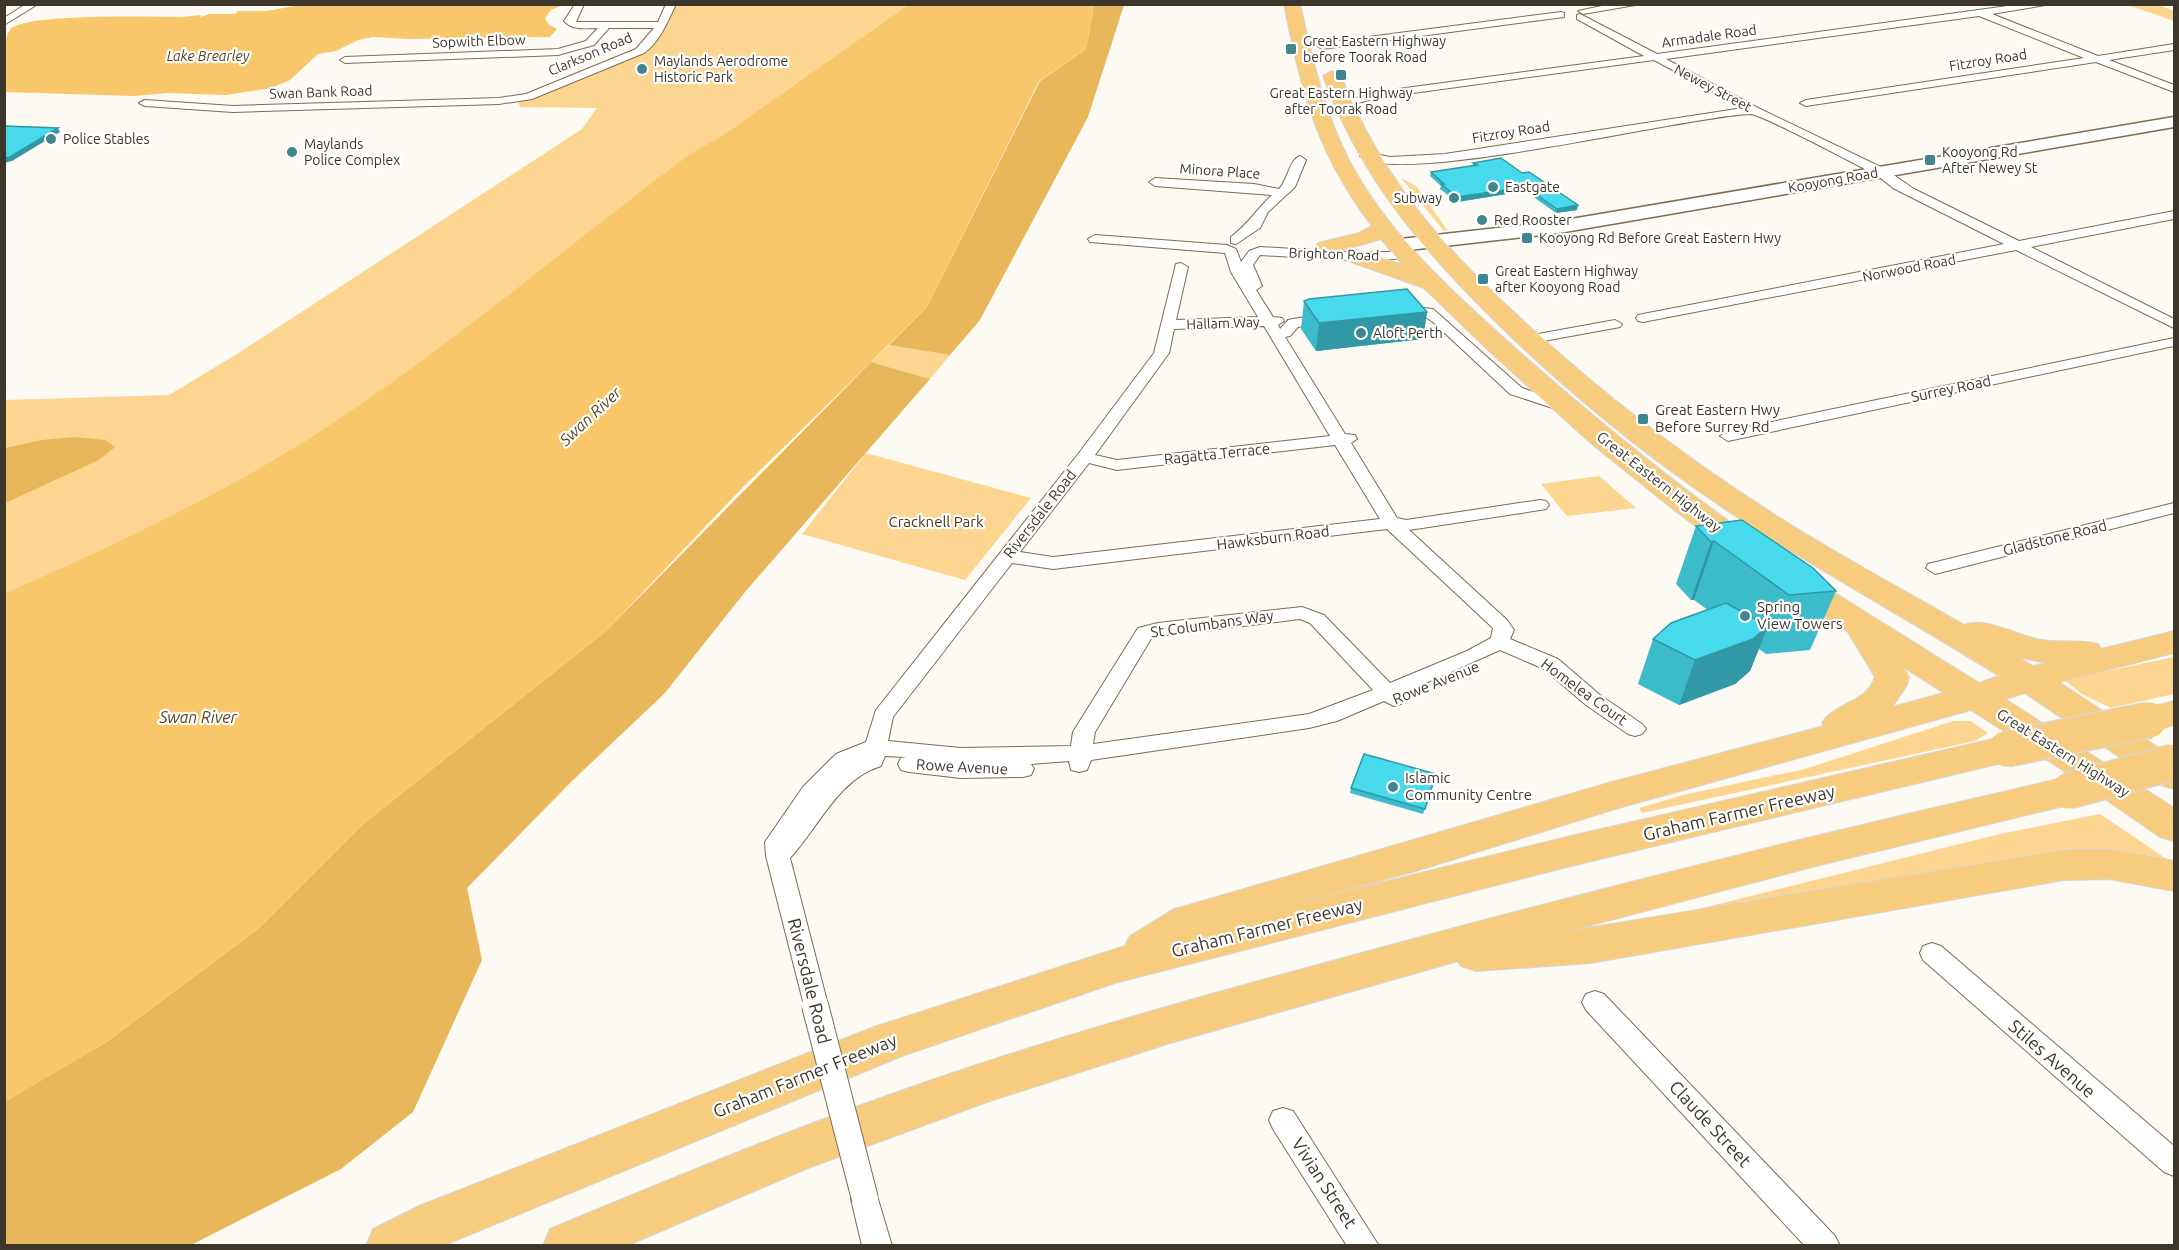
<svg xmlns="http://www.w3.org/2000/svg" width="2179" height="1250" viewBox="0 0 2179 1250" font-family="Ubuntu,sans-serif">
	<style>
		.green { fill: #fcd691 }
		.forest { fill: #e7b75a }
		.water { fill: #f8c76a }
		.lines { fill: none; stroke-linecap: round; stroke-linejoin: round }
		.street-casing { stroke: #7d6d51; stroke-width: 2 }
		.secondary-casing { stroke: #7d6d51; stroke-width: 3 }
		.highway-casing { stroke: #d8d7d4; stroke-width: 2 }
		.street { fill: #fff; fill-rule: evenodd }
		.secondary { fill: #fff; fill-rule: evenodd }
		.highway { fill: #f7cc7e; fill-rule: evenodd }
		.street-bridge-casing { stroke: #7d6d51; stroke-width: 28; stroke-linecap: butt }
		.highway-bridge-casing { stroke: #d8d7d4; stroke-width: 38; stroke-linecap: butt }
		.street-bridge { stroke: #fff; stroke-width: 26 }
		.highway-bridge { stroke: #f7cc7e; stroke-width: 35 }
		.wall { fill: #3cbbcb }
		.shaded-wall { fill: #3199a5 }
		.building { fill: #46daec; stroke: #3199a5; stroke-width: 1.5 }
		.poi-dot { fill: #3f868f; stroke: #fff; stroke-width: 2 }
		.labels { text-anchor: middle; stroke-width: 4.5; stroke-linejoin: round; paint-order: stroke }
		.far-street-label { font-size: 14px; fill: #3d362a; stroke: #fff }
		.far-poi-label { font-size: 14px; fill: #3d362a; stroke: #fff; text-anchor: start }
		.far-water-label { font-size: 14px; font-style: italic; fill: #58441d; stroke: #fff }
		.street-label { font-size: 15px; fill: #3d362a; stroke: #fff }
		.poi-label { font-size: 15px; fill: #3d362a; stroke: #fff; text-anchor: start }
		.park-label { font-size: 15px; fill: #49360d; stroke: #fff }
		.water-label { font-size: 16px; font-style: italic; fill: #58441d; stroke: #fff }
		.near-street-label { font-size: 18px; fill: #3d362a; stroke: #fff }
	</style>
	<rect width="100%" height="100%" fill="#fdf9f3"/>
	<g class="green">
		<path d="M673 5H908L723 135 690 154C565 251 442 354 308 439 212 499 108 548 5 593L4 400 169 395 237 354 582 129 597 108 520 107 517 99 641 51Z"/>
		<polygon points="2128,5 2159,5 2174,11 2174,21"/>
		<polygon points="1401,178 1416,186 1448,231 1443,230"/>
		<polygon points="889,345 950,355 930,379 871,362"/>
		<polygon points="866,453 1031,498 965,580 802,534"/>
		<polygon points="1599,476 1636,508 1567,516 1541,484"/>
		<polygon points="2174,657 2174,694 2111,708 2082,694 2064,680"/>
		<polygon points="1953,721 1971,721 1988,733 1975,741 1642,813 1639,808 1683,795 1805,769"/>
		<polygon points="2100,814 2174,864 2093,857 1696,914 1694,910 2000,834"/>
	</g>
	<g class="forest">
		<polygon points="1094,5 1124,5 1088,117 980,320 950,355 889,345 927,307 1040,81 1086,49"/>
		<polygon points="871,362 930,379 745,592 664,694 572,781 467,888 482,960 413,1112 341,1169 191,1245 5,1245 4,1102 105,1043 258,929 362,825 606,631"/>
		<polygon points="74,437 105,440 115,447 99,460 5,503 5,448 42,440"/>
	</g>
	<g class="water">
		<path d="M299 5H563L551 10 545 18 549 25 557 29 550 37 410 39 373 37 358 40 336 51 318 54 290 80 271 88 226 95 167 93 134 96 5 92C4 73 0 45 10 30 21 13 157 17 182 17L201 15 200 17 210 14H235L238 11H267Z"/>
		<path d="M908 5H1094L1086 49 1039 81 927 307 744 486 606 631 362 825 258 929 105 1043 5 1102V593C108 548 212 499 308 439 442 354 563 249 690 154L723 135Z"/>
	</g>
	<g class="lines">
		<defs>
			<g id="street">
				<polygon points="26,4 38,4 4,25 4,18"/>
				<path d="M575 4H584L576 22H658L666 4H676C668 21 659 43 644 53L532 99 499 104 233 112 145 106 139 103 145 100 233 106 499 98 526 94 636 49 654 28H609L594 45 558 55 345 63 340 60 345 57 558 49 586 41 598 28C586 28 573 31 564 21Z"/>
				<polygon points="1611,4 1641,4 1583,14 1578,11"/>
				<path d="M2022 4H2051L1992 14 2098 56 2174 44V50L2109 60 2174 85V92L2096 62 1806 106 1800 103 1806 100 2084 58 1979 16 1666 59 1758 108 1885 169 1914 189 2019 241 2174 211V219L2031 247 2174 319V328L2016 250 1643 322 1638 321 1636 318 1638 315 1643 314 2004 244 1893 188 1877 175C1858 166 1762 114 1750 114 1687 116 1395 188 1360 156L1366 152 1390 157 1445 154 1743 108 1654 60 1377 98 1342 107 1336 104 1376 92 1644 56 1577 19V15L1580 14 1657 54Z"/>
				<polygon points="1561,12 1564,13 1564,17 1322,49 1317,46 1322,43"/>
				<path d="M1300 156 1306 160 1295 187 1268 212 1260 228 1236 244 1231 243V237C1248 224 1257 209 1272 195L1155 186 1149 182 1155 178 1254 184 1279 189C1288 180 1289 160 1300 156Z"/>
				<path d="M1095 235 1227 245 1236 249 1241 262 1249 251 1260 247 1359 253 1413 251V257L1408 258 1359 261 1260 255 1253 265 1262 286 1256 290 1273 317 1282 318 1284 321 1278 325 1280 329 1288 320 1293 319 1329 313 1336 317 1334 320 1298 327 1290 336 1285 337 1345 434 1355 435 1357 439 1351 443 1397 518 1406 520 1540 500 1546 501 1549 505 1546 509 1540 510 1409 530 1507 620 1514 630 1510 639 1558 659 1600 695 1642 724 1646 729 1642 734 1635 736 1628 734 1586 705 1544 669 1500 650 1401 694 1404 699 1401 704 1394 706 1384 701 1337 721 1309 728 1091 760 1087 770 1079 772 1071 770 1069 761 1031 764 1034 769 1031 775 1023 777 961 778 909 772 901 770 898 764 901 758 906 757 885 756 881 766C838 779 819 827 790 858L828 1005 824 1013 815 1016 806 1013 766 856 765 842 803 787 836 754 866 742 876 710 1079 453 1154 353 1176 264 1181 263 1188 267 1176 320 1258 317 1231 272 1225 253 1090 242 1088 239ZM1264 326 1330 436 1117 460 1095 455 1169 353 1174 329ZM1335 445 1380 519 1053 557 1020 552 1089 463 1117 470ZM1387 529 1493 628 1491 638 1467 651 1390 683 1324 615 1302 607 1158 623 1138 628 1073 732 1071 746 961 748 888 741 893 717 1012 563 1053 569ZM1300 619 1310 623 1373 690 1309 714 1093 744 1095 732 1152 637Z"/>
				<polygon points="1403,306 1433,309 1522,388 1571,404 1573,407 1565,412 1510,394 1433,322 1424,316 1398,313 1396,310"/>
				<polygon points="1615,320 1622,324 1620,327 1527,344 1520,340 1527,336"/>
				<polygon points="2174,338 2174,346 1728,441 1720,436 1728,431"/>
				<polygon points="2174,503 2174,513 1935,574 1926,568 1928,564"/>
				<polygon points="1932,943 1941,946 2174,1146 2174,1176 2164,1172 1923,960 1920,953 1923,946"/>
				<polygon points="1595,991 1604,994 1835,1236 1840,1246 1805,1246 1586,1010 1582,1002 1586,994"/>
				<polygon points="1283,1108 1293,1111 1379,1246 1347,1246 1273,1129 1269,1120 1273,1111"/>
				<polygon points="865,1185 875,1189 892,1246 862,1246 851,1199 855,1189"/>
			</g>
			<polygon id="secondary" points="2174,117 2174,127 1559,233 1400,251 1390,245 1400,239 1559,221"/>
			<g id="highway">
				<path d="M1284 4H1300C1312 57 1324 112 1349 160 1389 237 1460 299 1524 356 1599 422 1676 485 1758 542L1762 549 1758 556 1747 558 1736 556 1678 513 1593 445 1489 351 1424 288 1351 262 1348 257 1351 252 1359 250 1403 265 1381 239 1326 255 1318 253 1315 248 1318 243 1359 233 1372 226C1316 152 1302 93 1284 4Z"/>
				<path d="M1332 71 1341 76C1383 182 1447 252 1530 327 1605 396 1686 458 1772 513 1834 553 1900 588 1964 625 1986 616 2017 636 2041 640 2060 643 2080 639 2098 644L2101 649 2174 631V653L2059 682 2174 758V789L2161 785 2025 693 2005 699 2174 808V841L2160 837 2082 783 2087 791 2081 801 2068 805 1820 865 1569 931 2064 850 2109 849 2174 861V891L2109 879 2064 880 1591 963 1476 971 1461 966 1458 961 1167 1044 987 1102 808 1168 626 1246H543L550 1229C675 1177 801 1125 929 1081 1077 1030 1228 989 1380 948 1608 886 1837 829 2068 777L2079 781 2020 742 2024 749 2019 758 2006 762 1571 866 1115 983 902 1056 442 1246H366L373 1229 419 1206 874 1027 1125 946 1130 936 1174 909 1189 905 1612 782 1824 726 1822 723C1835 702 1867 703 1875 677L1848 632 1781 587 1776 580 1781 573 1792 570 1803 573 1979 683 1999 676C1918 625 1834 579 1754 528 1660 468 1573 398 1494 320 1419 246 1360 176 1323 76ZM2017 657 2047 663 2033 666ZM1903 667 1944 693 1892 707 1907 685 1909 677ZM1971 710 2016 739 2006 736 1571 836 1290 905 1416 871 1615 809Z"/>
				<polygon points="2174,701 2174,725 2149,732 2136,729 2131,720 2136,711"/>
			</g>
		</defs>
		<use href="#street" class="street-casing"/>
		<use href="#secondary" class="secondary-casing"/>
		<use href="#highway" class="highway-casing"/>
		<use href="#street" class="street"/>
		<use href="#secondary" class="secondary"/>
		<use href="#highway" class="highway"/>
		<defs>
			<polyline id="street-bridge" points="815,1005 865,1199"/>
			<g id="highway-bridge">
				<polyline points="2006,749 2149,720"/>
				<polyline points="2068,791 2174,762"/>
			</g>
		</defs>
		<use href="#street-bridge" class="street-bridge-casing"/>
		<use href="#highway-bridge" class="highway-bridge-casing"/>
		<use href="#street-bridge" class="street-bridge"/>
		<use href="#highway-bridge" class="highway-bridge"/>
	</g>
	<g class="wall">
		<polygon points="1473,163 1522,173 1577,210 1556,213 1525,191 1457,202 1440,189 1441,186 1430,176 1431,172 1473,166"/>
		<polygon points="1304,301 1427,312 1423,339 1316,351 1301,329"/>
		<polygon points="1696,526 1836,591 1810,650 1766,654 1759,649 1750,671 1735,684 1679,705 1638,684 1653,639 1708,610 1694,600 1691,600 1676,584"/>
		<polygon points="1435,780 1423,814 1350,793 1351,788"/>
	</g>
	<g class="shaded-wall">
		<polygon points="58,128 60,132 12,161 4,163 4,158"/>
		<polygon points="1526,187 1525,191 1457,202 1457,197"/>
		<polygon points="1578,205 1577,210 1556,213 1557,209"/>
		<polygon points="1427,312 1423,339 1316,351 1319,323"/>
		<polygon points="1714,541 1694,600 1691,600 1711,542"/>
		<polygon points="1768,626 1750,671 1735,684 1679,705 1695,660"/>
	</g>
	<g class="building">
		<polygon points="4,126 58,128 10,157 4,158"/>
		<polygon points="1501,158 1522,173 1529,172 1578,205 1557,209 1526,187 1457,197 1441,184 1444,184 1431,172 1477,165 1473,163"/>
		<polygon points="1407,289 1427,312 1319,323 1304,301 1309,299"/>
		<polygon points="1742,520 1813,568 1836,591 1789,595 1714,541 1711,542 1696,526"/>
		<polygon points="1726,603 1768,626 1753,639 1695,660 1653,639 1671,623"/>
		<polygon points="1364,754 1436,774 1425,809 1351,788"/>
	</g>
	<g class="poi-dot">
		<rect x="1285" y="43" width="12" height="12" rx="3"/>
		<circle cx="642" cy="69" r="6"/>
		<rect x="1335" y="69" width="12" height="12" rx="3"/>
		<circle cx="51" cy="139" r="6"/>
		<circle cx="292" cy="152" r="6"/>
		<rect x="1924" y="154" width="12" height="12" rx="3"/>
		<circle cx="1493" cy="187" r="6"/>
		<circle cx="1454" cy="198" r="6"/>
		<circle cx="1482" cy="220" r="6"/>
		<rect x="1521" y="232" width="12" height="12" rx="3"/>
		<rect x="1477" y="273" width="12" height="12" rx="3"/>
		<circle cx="1361" cy="333" r="6"/>
		<rect x="1637" y="413" width="12" height="12" rx="3"/>
		<circle cx="1745" cy="616" r="6"/>
		<circle cx="1393" cy="787" r="6"/>
	</g>
	<g class="labels">
		<g class="far-street-label">
			<text transform="translate(1709 36) rotate(-8)" y="5">Armadale Road</text>
			<text transform="translate(479 41) rotate(-2)" y="5">Sopwith Elbow</text>
			<text transform="translate(590 54) rotate(-23)" y="5">Clarkson Road</text>
			<text transform="translate(1988 60) rotate(-9)" y="5">Fitzroy Road</text>
			<text transform="translate(1713 88) rotate(28)" y="5">Newey Street</text>
			<text transform="translate(321 92) rotate(-2)" y="5">Swan Bank Road</text>
			<text transform="translate(1511 132) rotate(-9)" y="5">Fitzroy Road</text>
			<text transform="translate(1220 171) rotate(4)" y="5">Minora Place</text>
			<text transform="translate(1833 180) rotate(-10)" y="5">Kooyong Road</text>
			<text transform="translate(1334 254) rotate(2)" y="5">Brighton Road</text>
			<text transform="translate(1909 268) rotate(-11)" y="5">Norwood Road</text>
			<text transform="translate(1223 323) rotate(-2)" y="5">Hallam Way</text>
		</g>
		<g class="far-poi-label">
			<text x="1303" y="46">Great Eastern Highway<tspan x="1303" dy="16">before Toorak Road</tspan></text>
			<text x="654" y="66">Maylands Aerodrome<tspan x="654" dy="16">Historic Park</tspan></text>
			<text x="1341" y="98" text-anchor="middle">Great Eastern Highway<tspan x="1341" dy="16">after Toorak Road</tspan></text>
			<text x="63" y="144">Police Stables</text>
			<text x="304" y="149">Maylands<tspan x="304" dy="16">Police Complex</tspan></text>
			<text x="1942" y="157">Kooyong Rd<tspan x="1942" dy="16">After Newey St</tspan></text>
			<text x="1505" y="192">Eastgate</text>
			<text x="1442" y="203" text-anchor="end">Subway</text>
			<text x="1494" y="225">Red Rooster</text>
			<text x="1539" y="243">Kooyong Rd Before Great Eastern Hwy</text>
			<text x="1495" y="276">Great Eastern Highway<tspan x="1495" dy="16">after Kooyong Road</tspan></text>
			<text x="1373" y="338">Aloft Perth</text>
		</g>
		<g class="far-water-label">
			<text x="208" y="61">Lake Brearley</text>
		</g>
		<g class="street-label">
			<text transform="translate(1951 389) rotate(-12)" y="5">Surrey Road</text>
			<text transform="translate(1217 454) rotate(-6)" y="5">Ragatta Terrace</text>
			<text transform="translate(1659 482) rotate(38)" y="5">Great Eastern Highway</text>
			<text transform="translate(1040 514) rotate(-52)" y="5">Riversdale Road</text>
			<text transform="translate(1273 538) rotate(-7)" y="5">Hawksburn Road</text>
			<text transform="translate(2055 538) rotate(-14)" y="5">Gladstone Road</text>
			<text transform="translate(1212 624) rotate(-8)" y="5">St Columbans Way</text>
			<text transform="translate(1436 683) rotate(-22)" y="5">Rowe Avenue</text>
			<text transform="translate(1584 692) rotate(36)" y="5">Homelea Court</text>
			<text transform="translate(2063 753) rotate(32)" y="5">Great Eastern Highway</text>
			<text transform="translate(962 767) rotate(3)" y="5">Rowe Avenue</text>
		</g>
		<g class="poi-label">
			<text x="1655" y="415">Great Eastern Hwy<tspan x="1655" dy="17">Before Surrey Rd</tspan></text>
			<text x="1757" y="612">Spring<tspan x="1757" dy="17">View Towers</tspan></text>
			<text x="1405" y="783">Islamic<tspan x="1405" dy="17">Community Centre</tspan></text>
		</g>
		<g class="park-label">
			<text x="936" y="527">Cracknell Park</text>
		</g>
		<g class="water-label">
			<text transform="translate(590 416) rotate(-43)" y="6">Swan River</text>
			<text x="198" y="723">Swan River</text>
		</g>
		<g class="near-street-label">
			<text transform="translate(1739 813) rotate(-13)" y="6">Graham Farmer Freeway</text>
			<text transform="translate(1267 928) rotate(-14)" y="6">Graham Farmer Freeway</text>
			<text transform="translate(809 981) rotate(76)" y="6">Riversdale Road</text>
			<text transform="translate(2052 1059) rotate(41)" y="6">Stiles Avenue</text>
			<text transform="translate(805 1076) rotate(-22)" y="6">Graham Farmer Freeway</text>
			<text transform="translate(1710 1124) rotate(47)" y="6">Claude Street</text>
			<text transform="translate(1324 1183) rotate(57)" y="6">Vivian Street</text>
		</g>
	</g>
	<rect width="2179" height="1250" fill="none" stroke="#3d362a" stroke-width="12"/>
</svg>
